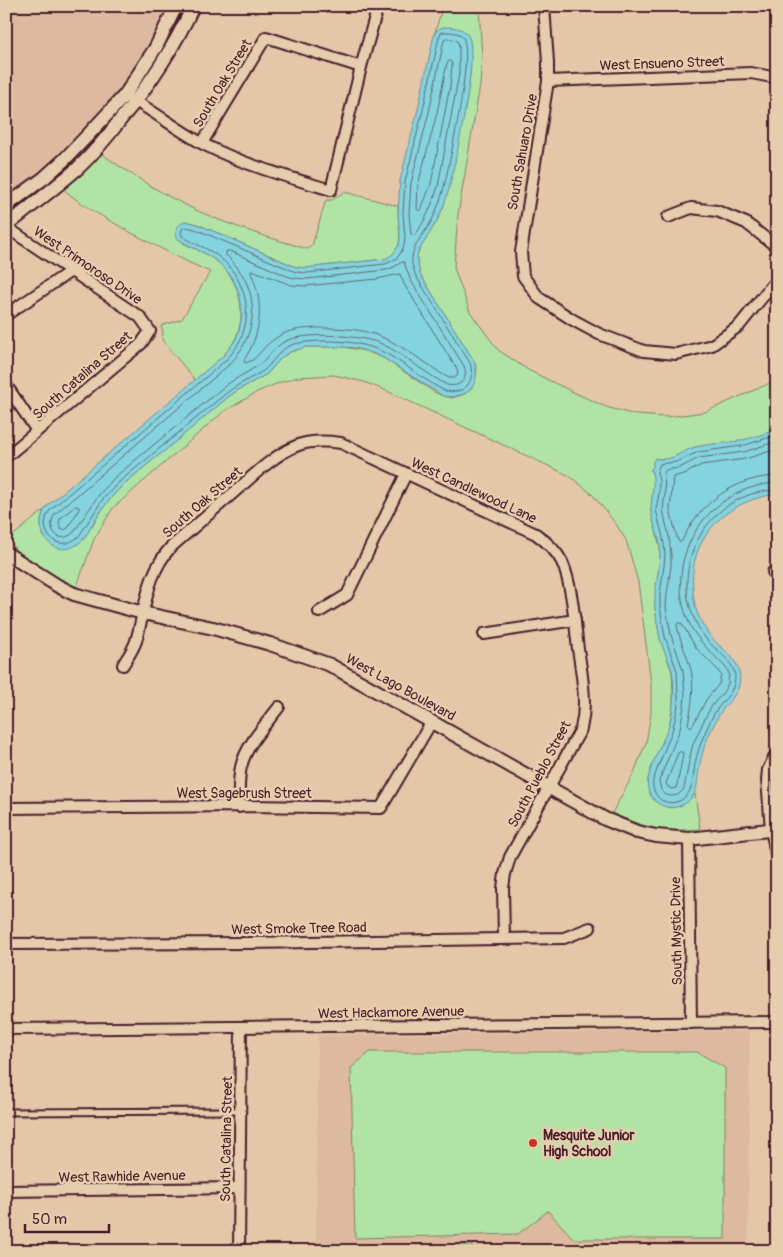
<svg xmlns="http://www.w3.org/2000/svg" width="783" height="1257" viewBox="0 0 783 1257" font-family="Pangolin,sans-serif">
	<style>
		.built { fill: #ddb99f }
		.green { fill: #b1e4a4; stroke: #7e8268 }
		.water { fill: #84d4df; stroke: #6d8c97 }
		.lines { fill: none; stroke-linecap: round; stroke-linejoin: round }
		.shore { stroke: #616773; stroke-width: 1 }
		.service-casing { stroke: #4a1f2b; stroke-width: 9 }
		.minor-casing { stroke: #4a1f2b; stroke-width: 14 }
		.tertiary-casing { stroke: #4a1f2b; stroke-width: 16 }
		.service { stroke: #e5cdae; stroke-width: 5 }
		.minor { stroke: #e5cdae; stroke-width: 10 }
		.tertiary { stroke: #e5cdae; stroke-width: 12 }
		.poi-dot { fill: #c8321e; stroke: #e5cdae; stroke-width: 2 }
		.labels { text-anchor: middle; stroke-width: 5; stroke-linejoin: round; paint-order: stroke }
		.street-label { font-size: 14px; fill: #4a1f2b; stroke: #e5cdae }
		.poi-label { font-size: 14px; font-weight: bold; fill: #4a1f2b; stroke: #e5cdae; text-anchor: start }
	</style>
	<rect width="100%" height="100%" fill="#e4c7a9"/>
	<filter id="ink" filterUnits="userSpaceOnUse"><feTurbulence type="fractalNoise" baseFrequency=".02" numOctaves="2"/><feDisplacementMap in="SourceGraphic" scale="10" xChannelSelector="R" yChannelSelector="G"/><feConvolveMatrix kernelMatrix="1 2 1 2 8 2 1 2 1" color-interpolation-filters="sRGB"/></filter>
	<g filter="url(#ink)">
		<g class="built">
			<polygon points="6,6 173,6 149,49 127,83 109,105 81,135 37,177 6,201"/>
			<polygon points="750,1031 748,1251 316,1251 318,1035"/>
		</g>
		<g class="green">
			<path d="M479 8 482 57 480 85 458 214 454 268 470 312 498 350 528 370 573 392 606 407 636 415 667 417 705 412 777 380V429C765 434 752 439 739 441 725 444 710 444 696 447 680 451 673 463 655 458V465L651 469 654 481 651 511 660 547V565L657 582 655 608 660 638 672 672 673 695V704L669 727 648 779 649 790 654 800 670 808 686 803 695 794 700 829C686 830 672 831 659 829 643 826 627 820 612 813L633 775 646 743 651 714V683L638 582 626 540 616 524 592 494 568 475 387 391 364 382 334 375 298 377 281 382 259 391 223 412 113 508 94 539 74 594 24 565 9 539 44 510C40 519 40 528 44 537L83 540 107 502 123 485 227 398 238 390 267 374 281 358 290 352 306 347H343L366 351 385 359 434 392 443 396 452 398 465 394 475 381 477 369 474 361 420 274C418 266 416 260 418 252L437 221 444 205 466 102 470 75V47L437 30 434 35 442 9Z"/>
			<path d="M99 152C130 174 163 195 198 211 233 227 271 238 307 249L312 246 326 200H332L344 192 398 206C397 225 408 251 385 259L306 268 296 267 197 224 186 221 183 243C196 249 210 255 220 264 243 285 249 323 229 349 220 361 206 370 195 380L162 340 163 332 161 326 182 319 210 272C182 260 156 246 130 232 107 219 82 206 62 188Z"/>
			<polygon points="370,1052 697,1052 725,1068 725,1239 574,1239 548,1211 518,1234 355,1238 351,1068"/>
			<polygon points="360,1246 472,1246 472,1251 355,1251"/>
		</g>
		<g class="water">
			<path d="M443 27C451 27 463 27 468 35 480 56 455 161 449 189L444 205 437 221 418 252C416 260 418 266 420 274L474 361C482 385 467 400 443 396L385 359 375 354 356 348 343 347H306L290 352 281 358 267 374 238 390 227 398C207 415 188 431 168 448 153 460 136 473 121 487 111 497 103 508 95 520 90 528 86 538 78 544 54 561 29 530 47 506L223 356C227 351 232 346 235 340 249 313 240 278 215 260 204 252 190 247 178 239 173 231 178 224 186 221L197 224 296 267 306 268 385 259 392 255 399 245 400 237 398 214 400 181 418 109 434 35 437 30Z"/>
			<path d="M777 429V494C727 500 688 537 693 589 693 598 695 607 698 615 702 623 706 632 712 638 725 653 744 661 739 685 737 695 728 702 722 710 717 718 712 728 708 737 703 748 701 759 699 770 697 779 698 789 693 796 680 814 654 810 648 789 644 775 663 743 668 728 671 720 673 710 673 702 674 692 674 680 672 671 669 660 663 650 660 639 658 629 656 618 655 608 653 588 661 568 660 547 659 535 652 523 651 510 651 495 656 484 651 469L654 466 652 464 655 458C672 463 680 451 696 447 707 444 719 444 731 442 747 440 762 435 777 429Z"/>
		</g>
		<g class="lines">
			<g class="shore">
				<path d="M444 32C449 32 458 32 462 36 475 51 449 164 444 187 441 199 437 210 432 220 426 232 413 244 412 258 411 264 414 270 416 276L470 363C476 383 464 395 445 391 425 381 407 365 387 354 378 349 369 346 359 344 343 340 301 339 287 347 277 353 272 364 263 371 250 379 236 385 224 395L119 482 103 499 79 536C58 556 35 531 50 510L226 360C231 355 235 350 238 344 255 315 245 277 219 257 208 248 194 244 182 236L181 232 183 228 186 227 195 229 296 272 307 273 385 264 396 259 400 254 404 246 405 237 403 214 405 182 423 110 439 37 441 33Z"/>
				<path d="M447 38 456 40 458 42 459 48V74L438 186C433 203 426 220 415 235L413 236 411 234 409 214 411 183 429 112 444 40Z"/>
				<polygon points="450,61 452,63 452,65 450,86 431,184 421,210 419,211 417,209 418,185 437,113 447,63"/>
				<path d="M227 251H230L287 276 294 278 307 279 386 270 394 267 402 262H404L410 279 464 366C469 379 460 388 447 385 424 373 405 355 382 344 362 335 304 331 284 342 273 348 268 359 259 365 255 368 250 370 246 373 237 378 228 383 220 390L115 477 98 496 74 532C60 546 45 530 55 514L230 364C261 330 260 286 226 255Z"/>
				<path d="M252 270 291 285 305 286 377 279 400 274 404 284 453 363 457 369 458 375 454 378H449C439 373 430 365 420 359 385 336 369 328 326 328 314 328 300 328 288 332 281 334 274 339 268 344 260 351 256 361 245 363L244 360C262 333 264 302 251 273Z"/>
				<path d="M777 435 742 446 698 452 676 462 660 464 657 471 659 481V493L656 510 663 538 665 554 664 566 660 594V607L665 637 677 671 678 695V705L673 728 653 780C652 787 654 793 659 798 666 805 679 804 686 796 694 788 693 775 695 764 697 754 700 744 704 735 708 726 712 716 718 708 723 701 730 695 733 687 742 665 719 654 707 640 698 629 691 614 688 599 680 544 719 491 777 490"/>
				<path d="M777 441 744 452 699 458 679 468 666 470 664 472 665 494 663 510 669 537 671 554V566L667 594 666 607 671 635 683 670 685 694 684 706 680 729 659 781 661 790 666 795 671 796 678 795 684 789 689 761 693 744 706 716 713 704 722 694 728 684 729 674 727 669C712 652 695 640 687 618 663 554 710 486 777 483"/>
				<path d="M777 449 745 459 701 465 687 473 673 477 670 510 678 541 680 542 682 541C699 503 735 477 777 476"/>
				<polygon points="76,506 79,507 79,509 68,528 64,530 61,529 59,524 60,519"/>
				<path d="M679 623 682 624 696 648 716 668 721 675 719 684 706 700 693 725 691 727 688 724C692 706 695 684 690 666 686 652 679 639 677 625Z"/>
				<polygon points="680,752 682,752 683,754 678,781 676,788 671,789 668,787 666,783 678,753"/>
			</g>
			<defs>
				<polyline id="service" points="6,1112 240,1111"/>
				<g id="minor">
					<polyline points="544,6 548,62 548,81 521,252 523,276 539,298 573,320 599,334 644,351 676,354 712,345 739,326 777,279"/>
					<polyline points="548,81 751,73 777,78"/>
					<path d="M130 98C155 112 179 131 205 145 245 165 288 177 331 190L361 67 378 6"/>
					<polyline points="202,143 266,37 361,67"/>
					<polyline points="668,217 691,208 717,211 746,223 777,247"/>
					<polyline points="6,227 140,317 150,331 141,344 6,457"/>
					<polyline points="6,315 71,271"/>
					<polyline points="6,385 37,431"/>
					<polyline points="773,572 777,575"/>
					<polyline points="319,612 347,595 406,474"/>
					<polyline points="484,634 575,620"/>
					<path d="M123 665C127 658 133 650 136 641 146 607 146 575 171 547 194 527 217 507 240 487 257 472 275 455 296 446 310 440 326 441 341 443L536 534C547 542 556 550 562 562 572 584 575 624 578 649 581 667 584 685 584 703 584 712 583 720 581 729L510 857 505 874 503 888 504 938"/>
					<polyline points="777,752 768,770 767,780 771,829 777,860"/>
					<path d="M239 807C239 794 238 780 241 767 246 745 265 725 279 707"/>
					<polyline points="6,808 247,806 381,808 432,721"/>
					<polyline points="689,839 691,1023"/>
					<polyline points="6,944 248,943 564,938 590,928"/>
					<polyline points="6,1029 777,1022"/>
					<polyline points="6,1191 239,1188"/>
					<polyline points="239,1251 241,1027"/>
				</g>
				<g id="tertiary">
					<polyline points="6,206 44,178 64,160 88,135 125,95 156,47 176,6"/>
					<path d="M6 226C30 207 55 188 78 168 94 153 108 136 121 119 150 84 174 48 193 6"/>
					<polyline points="6,553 58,586 74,594 143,613 213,628 270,644 330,665 605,819 637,832 656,836 689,839 777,829"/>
				</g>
			</defs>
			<use href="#service" class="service-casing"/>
			<use href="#minor" class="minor-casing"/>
			<use href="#tertiary" class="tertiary-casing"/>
			<use href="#service" class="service"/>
			<use href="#minor" class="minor"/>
			<use href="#tertiary" class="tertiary"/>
		</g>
	</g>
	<circle class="poi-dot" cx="533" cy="1143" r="5"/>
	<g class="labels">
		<g class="street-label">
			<text transform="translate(662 63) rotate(-2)" y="5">West Ensueno Street</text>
			<text transform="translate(222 83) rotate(-59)" y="5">South Oak Street</text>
			<text transform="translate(522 152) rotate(-80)" y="5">South Sahuaro Drive</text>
			<text transform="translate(88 265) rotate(34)" y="5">West Primoroso Drive</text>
			<text transform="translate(82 375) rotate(-41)" y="5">South Catalina Street</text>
			<text transform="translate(474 490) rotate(25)" y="5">West Candlewood Lane</text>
			<text transform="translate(202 502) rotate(-41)" y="5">South Oak Street</text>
			<text transform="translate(401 687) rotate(29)" y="5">West Lago Boulevard</text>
			<text transform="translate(539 774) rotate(-62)" y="5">South Pueblo Street</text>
			<text x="244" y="798">West Sagebrush Street</text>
			<text transform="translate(299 928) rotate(-1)" y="5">West Smoke Tree Road</text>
			<text transform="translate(676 931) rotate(-91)" y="5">South Mystic Drive</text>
			<text transform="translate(391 1012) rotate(-1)" y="5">West Hackamore Avenue</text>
			<text transform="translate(226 1139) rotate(-89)" y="5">South Catalina Street</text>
			<text transform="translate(122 1176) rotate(-1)" y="5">West Rawhide Avenue</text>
		</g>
		<g class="poi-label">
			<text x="543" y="1140">Mesquite Junior<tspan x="543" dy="16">High School</tspan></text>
		</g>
	</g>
	<rect width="783" height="1257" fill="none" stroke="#e5cdae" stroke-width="25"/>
	<rect x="12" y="12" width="758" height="1232" fill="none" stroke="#4a1f2b" stroke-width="2" filter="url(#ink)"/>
	<path d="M25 1224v8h84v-8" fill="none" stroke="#4a1f2b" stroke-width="2.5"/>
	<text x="32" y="1224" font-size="15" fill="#4a1f2b" stroke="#e5cdae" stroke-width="4" paint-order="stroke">50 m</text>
</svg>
